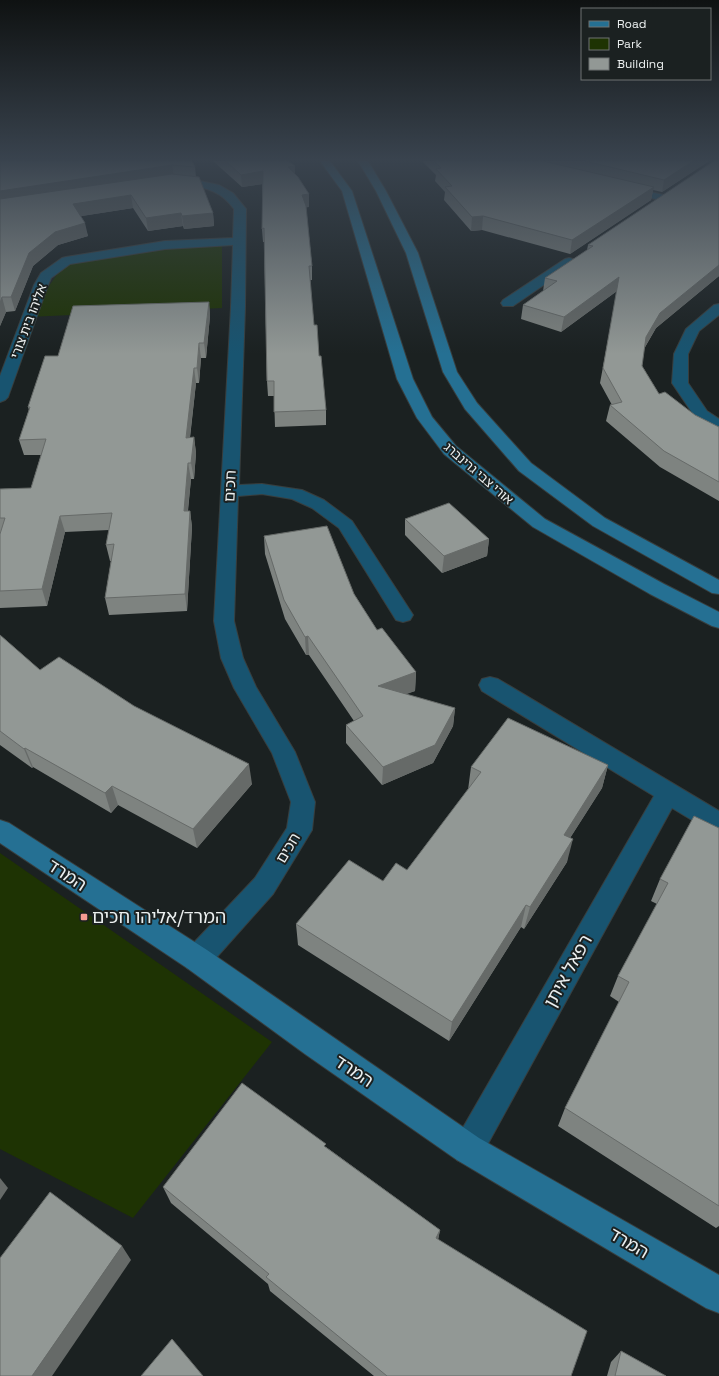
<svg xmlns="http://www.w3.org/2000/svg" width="719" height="1376" viewBox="0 0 719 1376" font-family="'Space Grotesk','Noto Sans Hebrew',sans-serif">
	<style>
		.green { fill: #1e3303 }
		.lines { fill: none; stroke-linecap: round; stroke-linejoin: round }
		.street-casing { stroke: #383e3e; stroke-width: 2 }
		.secondary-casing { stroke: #383e3e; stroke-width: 2 }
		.street { fill: #185470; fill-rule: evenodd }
		.secondary { fill: #257093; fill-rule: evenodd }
		.wall { fill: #7e8380 }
		.shaded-wall { fill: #666a68 }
		.building { fill: #929895; stroke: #666a68 }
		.poi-dot { fill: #f59c90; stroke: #1b2121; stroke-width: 1.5 }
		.labels { text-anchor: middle; stroke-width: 4; stroke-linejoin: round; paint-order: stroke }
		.far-street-label { font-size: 13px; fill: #ebefef; stroke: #1b2121 }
		.street-label { font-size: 15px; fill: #ebefef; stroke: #1b2121 }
		.near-street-label { font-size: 18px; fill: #ebefef; stroke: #1b2121 }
		.near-poi-label { font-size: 18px; fill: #ebefef; stroke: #1b2121; text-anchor: start }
	</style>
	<rect width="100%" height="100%" fill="#1b2121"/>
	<g class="green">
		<polygon points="222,242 222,308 28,317 66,261"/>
		<polygon points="0,853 272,1042 133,1218 0,1149"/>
	</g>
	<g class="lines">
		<defs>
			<g id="street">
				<path d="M171 180 200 181 219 185 233 193 246 209 245 307 239 485 262 484 302 490 324 500 352 521 413 615 410 620 403 622 396 620 339 528 312 508 292 499 262 494 238 496 234 621 243 658 256 687 295 752 315 802 312 830 273 894 207 968 197 972 187 968 183 959 187 950 255 878 287 828 291 802 272 753 234 688 221 658 214 621 231 307 233 245 165 249 70 264 51 278 48 285 8 397 5 400 0 402V376L34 285 41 273 62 258 66 257 165 241 233 238 234 209C222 192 207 187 186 186 180 186 173 187 167 185L166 183 167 181Z"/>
				<polygon points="624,186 668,196 670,198 664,201 620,191 619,189 620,187"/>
				<polygon points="569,258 573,259 575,262 573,265 513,306 503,306 501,303 503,300 565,259"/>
				<polygon points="719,304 719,315 699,331 688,354 688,383 707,411 719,419 719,431 713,429 695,417 672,383 674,354 686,329 714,305"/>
				<polygon points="490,677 498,679 719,811 719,834 710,831 672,808 479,1160 468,1165 457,1160 452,1149 457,1138 654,796 482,691 479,685 482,679"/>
			</g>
			<g id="secondary">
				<polygon points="320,161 330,161 352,191 413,379 432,417 456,446 545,519 664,584 719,612 719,628 712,626 650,594 533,527 444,454 417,418 397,379 342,191"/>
				<polygon points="358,161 368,161 386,191 418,253 457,372 477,403 531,463 605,518 719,580 719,594 712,593 593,526 519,471 465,409 443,372 406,253 376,191"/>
				<polygon points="0,820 9,823 207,950 479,1138 719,1275 719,1313 706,1308 457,1160 305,1054 187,968 0,843"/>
			</g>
		</defs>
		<use href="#street" class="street-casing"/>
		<use href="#secondary" class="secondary-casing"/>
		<use href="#street" class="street"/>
		<use href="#secondary" class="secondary"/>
	</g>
	<g class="wall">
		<polygon points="0,161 192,161 195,167 196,177 213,213 214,226 184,229 183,226 148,231 133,208 81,216 88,236 58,245 33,266 15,311 6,312 0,326"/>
		<polygon points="213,161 288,161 295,174 309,194 309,207 306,207 312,266 312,280 310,280 314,325 319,356 326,410 326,425 275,427 274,396 268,396 267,381 264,242 263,242 262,229 262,184 242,187"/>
		<polygon points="422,161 709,161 662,192 653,190 651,200 570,254 482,230 471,231 444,200 445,192 435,181 436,175"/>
		<polygon points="719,161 719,276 656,328 644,349 642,366 659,394 695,415 719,427 719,501 660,467 606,421 610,405 612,405 600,383 617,291 561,332 521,319 523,305 543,291 545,278 587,250 588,245"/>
		<polygon points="209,302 210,316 206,358 201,358 199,383 196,383 190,438 194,437 196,453 194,479 191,479 188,511 190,511 192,527 187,611 109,615 105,598 111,561 110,561 106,545 109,530 65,532 47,606 0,608 0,489 31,488 41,455 24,455 19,440 29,410 28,407 58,356"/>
		<polygon points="405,519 489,539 487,556 442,573 405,535"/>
		<polygon points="264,536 354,594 377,630 416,672 415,691 405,694 455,708 453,726 433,763 382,785 346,743 346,725 354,721 309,655 306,655 285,619 265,554"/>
		<polygon points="0,635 40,670 252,784 197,848 118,805 111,813 33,767 32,768 0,745"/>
		<polygon points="608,765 602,788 570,838 567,862 524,929 521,927 449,1041 298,945 296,924 407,870 468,790 471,767"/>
		<polygon points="719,828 719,1226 716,1228 558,1126 565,1108 619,1002 610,996 618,976 657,904 651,901 660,879"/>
		<polygon points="326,1147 440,1230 438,1240 571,1376 374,1376 270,1291 268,1284 171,1203 163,1187"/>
		<polygon points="621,1351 666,1376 607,1376 611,1362"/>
	</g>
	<g class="shaded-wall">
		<polygon points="693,161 709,161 662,192 664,180"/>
		<polygon points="172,165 174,178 0,204 0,191"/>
		<polygon points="295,166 295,178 288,167"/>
		<polygon points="263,171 263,184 242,187 241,175"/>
		<polygon points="654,187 651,200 570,254 572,240"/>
		<polygon points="309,194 309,207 303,208 302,195"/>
		<polygon points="131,195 133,208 76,217 73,204"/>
		<polygon points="181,213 183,226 148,231 146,218"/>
		<polygon points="213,213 214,226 184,229 182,216"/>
		<polygon points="483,216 482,230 471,231 472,217"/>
		<polygon points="85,223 88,236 58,245 33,266 15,311 11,297 29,253 55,232"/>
		<polygon points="719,265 719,276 656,328 642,352 646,337 660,313"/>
		<polygon points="619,277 617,291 561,332 564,317"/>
		<polygon points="2,297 6,312 0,326 0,303"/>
		<polygon points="209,302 210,316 206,358 204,343"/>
		<polygon points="199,343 201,358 199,383 197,368"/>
		<polygon points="194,368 196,383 188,453 186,438"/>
		<polygon points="194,437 196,453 194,479 191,463"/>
		<polygon points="188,463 191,479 186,527 184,511"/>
		<polygon points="190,511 192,527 187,611 185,594"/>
		<polygon points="60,516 65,532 47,606 42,589"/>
		<polygon points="489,539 487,556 442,573 444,556"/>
		<polygon points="308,636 309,655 306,655 305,637"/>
		<polygon points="416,672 415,691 378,705 378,686"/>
		<polygon points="455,708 453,726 433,763 382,785 383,767"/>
		<polygon points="25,748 33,767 32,768 24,749"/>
		<polygon points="249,764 252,784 197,848 193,829"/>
		<polygon points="608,765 602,788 558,857 564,835"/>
		<polygon points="112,786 118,805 111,813 105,793"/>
		<polygon points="573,839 567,862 524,929 530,907"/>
		<polygon points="526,905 521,927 449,1041 452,1022"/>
		<polygon points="0,1178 8,1188 0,1200"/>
		<polygon points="440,1230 437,1245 436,1238"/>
		<polygon points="122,1246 131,1260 52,1376 32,1376"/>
	</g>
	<g class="building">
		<polygon points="0,161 192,161 195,167 172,165 0,191"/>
		<polygon points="226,161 288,161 295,166 288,167 298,177 309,194 302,195 306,206 312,266 309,266 314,325 317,325 319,356 321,356 326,410 274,412 274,381 267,381 264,228 262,229 263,171 241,175"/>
		<polygon points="434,161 543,161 654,187 572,240 483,216 472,217 445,187 452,186 436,169 441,168"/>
		<polygon points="585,161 693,161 664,180"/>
		<polygon points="714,161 719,161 719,265 660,313 646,337 642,366 659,394 665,392 695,415 719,427 719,482 664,451 610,405 622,402 603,368 619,277 564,317 523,305 557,281 545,278 593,246 588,245"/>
		<polygon points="172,174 199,177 213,213 182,216 181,213 146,218 131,195 73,204 85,223 55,232 29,253 11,297 2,297 0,303 0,199"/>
		<polygon points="209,302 204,343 199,343 197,368 194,368 186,438 194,437 191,463 188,463 184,511 190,511 185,594 105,598 114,544 106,545 112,513 60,516 42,589 0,591 0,534 5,518 0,518 0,489 31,488 46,439 19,440 30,407 28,407 45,356 58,356 73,306"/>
		<polygon points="449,503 489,539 444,556 405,519"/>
		<polygon points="327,526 354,594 377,630 382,628 416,672 378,686 455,708 435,745 383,767 346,725 363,716 308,636 305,637 284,600 264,536"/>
		<polygon points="0,635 40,670 59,657 134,706 249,764 193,829 112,786 105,793 25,748 24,749 0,731"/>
		<polygon points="508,718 608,765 564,835 573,839 530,907 526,905 452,1022 296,924 349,860 383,881 396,863 407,870 481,772 471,767"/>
		<polygon points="694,816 719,828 719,1206 565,1108 629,982 618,976 668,883 660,879"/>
		<polygon points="242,1083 326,1144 324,1146 440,1230 436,1238 587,1331 571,1376 387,1376 266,1277 269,1274 163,1187"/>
		<polygon points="50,1192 122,1246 32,1376 0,1376 0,1258"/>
		<polygon points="172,1339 203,1376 141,1376"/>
		<polygon points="621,1351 666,1376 615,1376"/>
	</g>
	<linearGradient id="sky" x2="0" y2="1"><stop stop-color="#0f1212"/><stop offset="0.45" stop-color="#39434e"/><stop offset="1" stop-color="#39434e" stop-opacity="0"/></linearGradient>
	<rect width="719" height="354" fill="url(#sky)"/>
	<rect class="poi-dot" x="80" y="913" width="8" height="8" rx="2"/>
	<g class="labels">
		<g class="far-street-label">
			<text transform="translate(28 321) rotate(-69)" y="5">אליהו בית צורי</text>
			<text transform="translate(479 473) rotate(41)" y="5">אורי צבי גרינברג</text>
		</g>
		<g class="street-label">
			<text transform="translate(230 486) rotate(-87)" y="5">חכים</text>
			<text transform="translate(288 848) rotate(-59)" y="5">חכים</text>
		</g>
		<g class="near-street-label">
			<text transform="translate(67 875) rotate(33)" y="6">המרד</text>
			<text transform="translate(568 971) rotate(-61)" y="6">רפאל איתן</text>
			<text transform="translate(354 1071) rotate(34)" y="6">המרד</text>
			<text transform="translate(629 1243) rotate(30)" y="6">המרד</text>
		</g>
		<g class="near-poi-label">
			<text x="92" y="923">המרד/אליהו חכים</text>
		</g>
	</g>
	<rect x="581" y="8" width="130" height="72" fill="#1b2121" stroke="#6e7373"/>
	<rect x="589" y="21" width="20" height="6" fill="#257093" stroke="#6e7373"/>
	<text x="617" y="28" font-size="12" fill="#ebefef">Road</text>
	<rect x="589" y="38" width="20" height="12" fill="#1e3303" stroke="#6e7373"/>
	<text x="617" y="48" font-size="12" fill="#ebefef">Park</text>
	<rect x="589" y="58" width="20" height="12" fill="#929895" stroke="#6e7373"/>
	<text x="617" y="68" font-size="12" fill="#ebefef">Building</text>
</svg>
